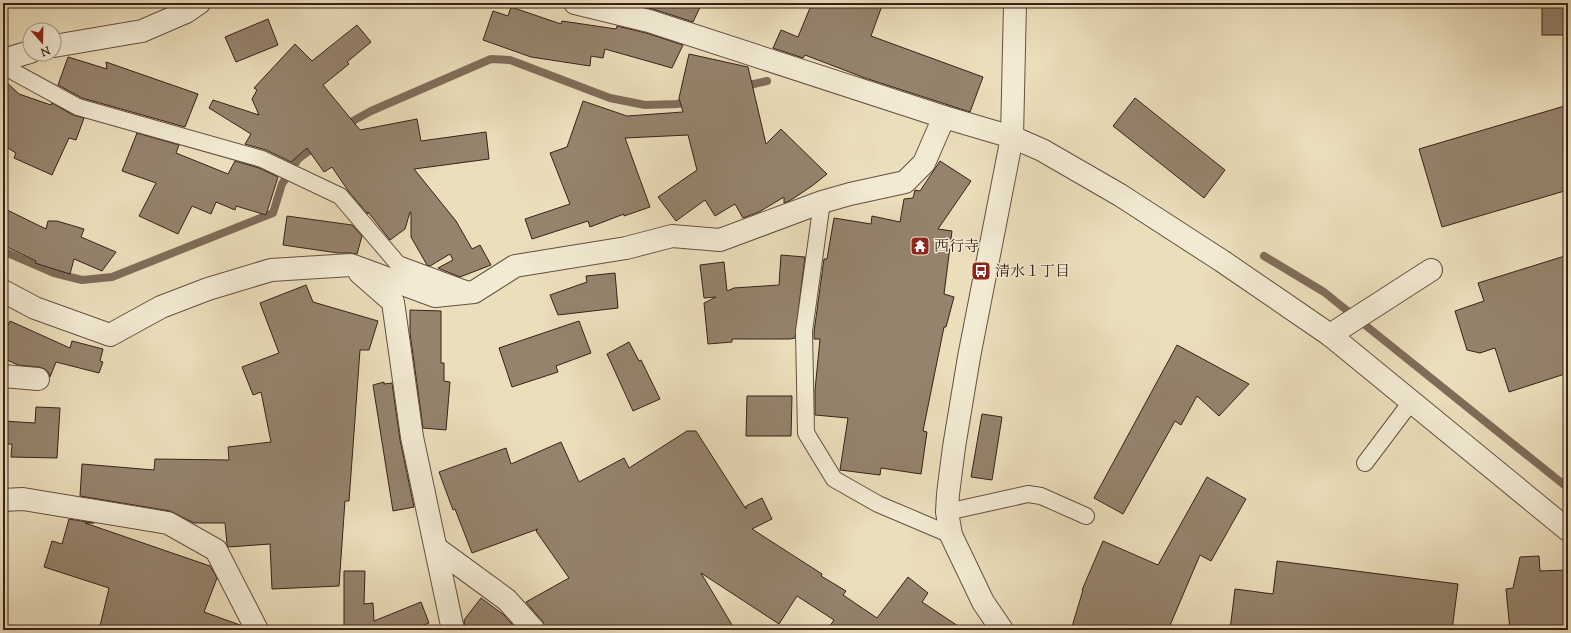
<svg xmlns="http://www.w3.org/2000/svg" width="1571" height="633" viewBox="0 0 1571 633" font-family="'Sorts Mill Goudy','Noto Serif JP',serif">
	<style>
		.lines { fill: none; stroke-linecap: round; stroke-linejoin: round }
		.stream { stroke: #7f6c59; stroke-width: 8 }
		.building { fill: #95836d; stroke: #382119 }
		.service-casing { stroke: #655042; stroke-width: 18 }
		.minor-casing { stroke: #655042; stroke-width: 24 }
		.tertiary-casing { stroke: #655042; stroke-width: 24 }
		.service { stroke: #f2ead3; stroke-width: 16 }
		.minor { stroke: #f2ead3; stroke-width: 22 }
		.tertiary { stroke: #f2ead3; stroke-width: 22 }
		.labels { text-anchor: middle; stroke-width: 3; stroke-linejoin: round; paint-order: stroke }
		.poi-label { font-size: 15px; fill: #382119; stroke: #f2ead3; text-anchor: start }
	</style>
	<rect width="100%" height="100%" fill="#ebdebb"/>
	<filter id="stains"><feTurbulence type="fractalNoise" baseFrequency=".005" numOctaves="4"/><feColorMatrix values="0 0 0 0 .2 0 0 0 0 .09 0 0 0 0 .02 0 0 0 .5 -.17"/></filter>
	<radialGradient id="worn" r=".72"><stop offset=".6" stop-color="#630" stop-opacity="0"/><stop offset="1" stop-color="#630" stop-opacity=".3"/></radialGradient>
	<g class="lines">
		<g class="stream">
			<polyline points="741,87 767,81"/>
			<polyline points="344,126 371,111 491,59 510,60 610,98 645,105 677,104 690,101"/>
			<polyline points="3,251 54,273 82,280 112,277 273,213 282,184 298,159 317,145"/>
			<polyline points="1264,256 1324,292 1568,488"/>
		</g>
	</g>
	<g class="building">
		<polygon points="628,3 702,3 693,22 653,9"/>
		<polygon points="812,3 883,3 871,36 983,77 970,112 865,78 805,55 803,58 773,48 781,30 798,37"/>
		<rect x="1542" y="3" width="26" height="32"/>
		<polygon points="511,7 561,24 562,21 616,29 617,26 646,33 683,45 672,68 605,49 603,58 591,56 590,66 531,57 483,40 493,11 508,16"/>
		<polygon points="268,19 278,45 236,62 225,37"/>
		<polygon points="357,25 371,42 347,62 349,64 323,85 360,130 417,119 421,141 486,132 489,159 414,169 456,221 472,249 480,245 491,265 460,277 438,268 453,260 450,254 430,266 427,265 411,237 411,212 410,212 405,229 390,240 368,212 368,214 349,192 332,167 324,172 307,148 291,162 266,150 245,144 251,134 209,108 213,100 259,115 252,99 257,90 254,88 295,44 312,61"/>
		<polygon points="689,54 748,67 766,144 781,129 827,174 812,186 791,200 784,203 784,197 759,212 743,218 735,204 715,216 705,200 676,221 658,197 697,170 688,135 625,138 650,207 624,216 624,214 590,227 588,221 532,239 525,219 570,204 550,153 567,147 583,101 627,116 683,112 679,98"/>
		<polygon points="68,57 107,69 106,62 198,94 185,127 82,98 58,85"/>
		<polygon points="3,79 19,94 51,105 52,103 73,115 84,118 76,140 69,138 52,175 14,158 16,153 3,145"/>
		<polygon points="1135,98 1225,170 1204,198 1113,126"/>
		<polygon points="1568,105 1568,190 1442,227 1419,149"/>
		<polygon points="137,133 179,145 176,153 228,174 235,161 259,168 278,177 266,215 236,206 235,210 216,202 211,214 192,206 178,234 139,216 156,183 122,171"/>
		<polygon points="940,161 971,181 938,229 952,231 944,294 954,297 946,327 944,327 923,431 927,432 921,474 881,468 880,475 840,470 848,418 815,415 815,390 820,339 814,339 814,332 824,259 827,259 834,218 871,224 872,216 900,222 904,199 913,198 915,190 920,191"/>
		<polygon points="3,208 46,229 48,221 57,221 84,229 81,237 116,252 102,271 74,259 70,274 35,263 36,261 3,245"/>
		<polygon points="287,216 352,225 362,236 357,254 350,253 338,253 283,245"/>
		<polygon points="781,255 805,257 795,338 790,339 732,339 732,342 708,344 704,303 716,297 704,298 700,265 724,262 727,291 734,288 779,285"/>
		<polygon points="1568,255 1568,373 1509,392 1495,348 1480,353 1467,350 1455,311 1484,301 1478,283"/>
		<polygon points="615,273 618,308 558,315 550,295 587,282 586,276"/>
		<polygon points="306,285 313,302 378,321 369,350 360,350 349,501 345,501 339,586 272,589 270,544 228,547 227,544 225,523 194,523 170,511 80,496 82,464 154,470 155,459 229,460 228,447 271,442 261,392 253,395 242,367 279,353 260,303"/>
		<polygon points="410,310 441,311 441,363 444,363 444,381 450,382 446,430 423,428 410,333"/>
		<polygon points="10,321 70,348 72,341 103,349 100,361 103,362 99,373 56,362 50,377 49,373 45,369 39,367 18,365 3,358 3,336"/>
		<polygon points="579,321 591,353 556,366 558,372 512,387 499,348"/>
		<polygon points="629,342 639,361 641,360 660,399 633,411 607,354"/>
		<polygon points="1177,345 1249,384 1219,416 1197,396 1181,425 1175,421 1123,514 1094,498"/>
		<polygon points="384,382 384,384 392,383 400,440 414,507 393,511 373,385"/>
		<polygon points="747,396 792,396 791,436 746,436"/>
		<polygon points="36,407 60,408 57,458 11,457 12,444 3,444 3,421 35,423"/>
		<polygon points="982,414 1002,417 992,480 971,477"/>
		<polygon points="687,431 696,431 746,509 746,506 762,498 772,519 752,529 822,574 821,576 846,591 843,595 877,618 908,577 928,593 922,602 964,630 827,630 834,620 797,596 779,624 701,573 735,630 546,630 543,622 526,602 569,578 536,531 538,529 472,553 455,509 453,510 439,472 506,448 511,464 561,442 579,482 624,458 629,468"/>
		<polygon points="1207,477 1246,499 1211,561 1200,555 1168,630 1071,630 1083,590 1082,590 1103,541 1158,565"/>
		<polygon points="69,519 94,523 85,523 210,566 217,578 204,612 240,625 243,630 99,630 109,588 44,567 52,541 62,544"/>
		<polygon points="1539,556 1540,571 1568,570 1568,630 1510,630 1506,589 1513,588 1520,557"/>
		<polygon points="1277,561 1458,584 1452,630 1230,630 1235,589 1273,594"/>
		<polygon points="344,571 365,571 364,604 373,603 374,621 421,602 429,623 411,630 344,630"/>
		<polygon points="481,598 504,615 517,630 465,630 464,620"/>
	</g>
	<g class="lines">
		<defs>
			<g id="service">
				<polyline points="3,66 78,107 262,159 340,196 398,264 471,291"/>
				<polyline points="822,202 804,331 806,433 834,479 878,504 951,535"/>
				<polyline points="1365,463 1411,402"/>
				<polyline points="947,512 1028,494 1041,496 1086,516"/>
			</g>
			<g id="minor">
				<polyline points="575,3 649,21 944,117 1012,137"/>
				<polyline points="54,46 142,31 186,12 199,3"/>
				<polyline points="3,60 30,52"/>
				<polyline points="360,273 393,302 412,437 453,630"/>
				<polyline points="3,291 35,308 110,335 161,307 208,289 271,270 351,265 435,296 474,292 515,266 626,248 672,236 720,240 822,202 850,194 905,182 924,163 944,117"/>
				<polyline points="1330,335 1431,270"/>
				<polyline points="3,376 38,379"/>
				<polyline points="3,500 23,499 168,523 216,550 257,630"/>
				<polyline points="436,548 507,600 534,630"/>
			</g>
			<g id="tertiary">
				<polyline points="1012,137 1042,150 1120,195 1222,261 1330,335 1568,530"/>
				<polyline points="1002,630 983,602 951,535 947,512 948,494 954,447 969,357 1012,137 1015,3"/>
			</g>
		</defs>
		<use href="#service" class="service-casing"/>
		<use href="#minor" class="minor-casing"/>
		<use href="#tertiary" class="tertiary-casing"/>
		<use href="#service" class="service"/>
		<use href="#minor" class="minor"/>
		<use href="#tertiary" class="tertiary"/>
	</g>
	<defs>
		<symbol id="temple-square" viewBox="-11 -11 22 22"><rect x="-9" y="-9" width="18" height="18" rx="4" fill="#8f2418" stroke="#f2ead3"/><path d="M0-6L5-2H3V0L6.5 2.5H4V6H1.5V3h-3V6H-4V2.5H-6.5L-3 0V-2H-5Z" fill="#fff"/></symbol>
		<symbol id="bus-square" viewBox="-11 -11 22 22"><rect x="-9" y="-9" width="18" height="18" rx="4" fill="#8f2418" stroke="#f2ead3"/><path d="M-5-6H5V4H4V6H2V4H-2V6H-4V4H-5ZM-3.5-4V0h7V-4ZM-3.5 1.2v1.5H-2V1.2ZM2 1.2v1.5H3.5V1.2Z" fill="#fff"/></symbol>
	</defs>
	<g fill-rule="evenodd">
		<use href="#temple-square" x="909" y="235" width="22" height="22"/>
		<use href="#bus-square" x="970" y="260" width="22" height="22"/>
	</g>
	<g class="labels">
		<g class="poi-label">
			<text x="934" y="251">西行寺</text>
			<text x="995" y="276">清水１丁目</text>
		</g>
	</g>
	<rect width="1571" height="633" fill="none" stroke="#ebdebb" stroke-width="16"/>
	<rect x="4" y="4" width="1563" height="625" fill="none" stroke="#382119" stroke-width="2"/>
	<rect x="8" y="8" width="1555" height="617" fill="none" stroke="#382119"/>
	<g transform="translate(42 42) rotate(160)"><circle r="19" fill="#f2ead3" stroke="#a89a89"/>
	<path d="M0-3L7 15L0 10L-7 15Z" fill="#8f2418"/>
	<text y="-6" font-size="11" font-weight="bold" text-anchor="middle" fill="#382119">N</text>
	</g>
	<rect width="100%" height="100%" filter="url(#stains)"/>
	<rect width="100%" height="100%" fill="url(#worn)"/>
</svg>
